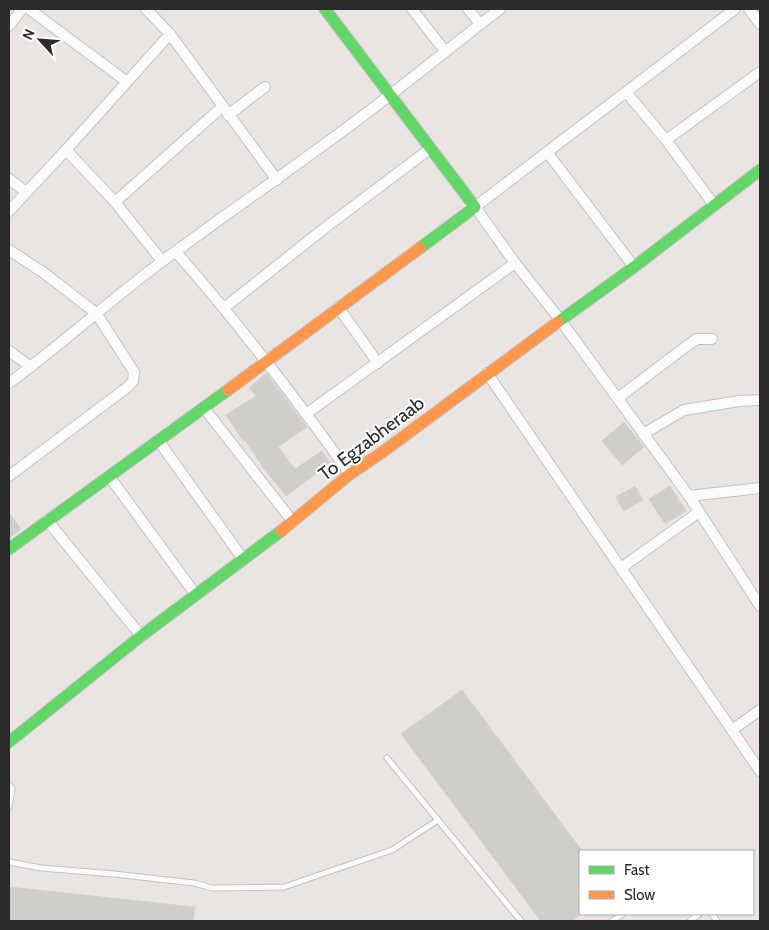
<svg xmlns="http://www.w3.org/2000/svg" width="769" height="930" viewBox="0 0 769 930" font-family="Cabin,sans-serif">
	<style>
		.building { fill: #d0cecb; stroke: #d5d1ce }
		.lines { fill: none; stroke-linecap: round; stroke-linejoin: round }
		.lane-casing { stroke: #c3c2c2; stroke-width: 7 }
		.street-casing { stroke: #c3c2c2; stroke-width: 12 }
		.fast-casing { stroke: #c3c2c2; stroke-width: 13 }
		.slow-casing { stroke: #c3c2c2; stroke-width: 13 }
		.lane { stroke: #fcfbfb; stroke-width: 5 }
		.street { stroke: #fcfbfb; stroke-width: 10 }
		.fast { stroke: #63d668; stroke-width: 11 }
		.slow { stroke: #ff974d; stroke-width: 11 }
		.labels { text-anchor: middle; stroke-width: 4; stroke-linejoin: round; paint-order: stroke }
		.street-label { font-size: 19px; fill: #2b2b2b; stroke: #fff }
	</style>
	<rect width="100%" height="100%" fill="#eae5e2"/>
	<g class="building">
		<polygon points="266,373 307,427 278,447 295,469 322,451 330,463 286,496 262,466 245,440 243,441 226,415 256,396 249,388"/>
		<polygon points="624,422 644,447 622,465 602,441"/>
		<polygon points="635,486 643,500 624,511 616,497"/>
		<polygon points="670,486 686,511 665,524 649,499"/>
		<polygon points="9,513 21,529 9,538"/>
		<polygon points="462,690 580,848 580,915 572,921 541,921 401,734"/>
		<polygon points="9,887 195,907 193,921 9,921"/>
	</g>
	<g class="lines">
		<defs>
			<g id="lane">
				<polyline points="387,758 521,921"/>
				<polyline points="9,785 12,789 9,807"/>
				<polyline points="9,862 41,868 114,874 194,883 212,888 284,887 392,850 438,820"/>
				<polyline points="712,914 717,921"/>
				<polyline points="612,921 623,914"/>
				<polyline points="690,921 699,914"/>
			</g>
			<g id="street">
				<polyline points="29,9 126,81"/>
				<polyline points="146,9 170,34"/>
				<polyline points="412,9 445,51"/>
				<polyline points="468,9 480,24"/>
				<polyline points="735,9 475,207 515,263 561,321 689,496 760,606"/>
				<polyline points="749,9 760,24"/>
				<polyline points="9,26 22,9"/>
				<polyline points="626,92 666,140 714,205"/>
				<polyline points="228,115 265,87"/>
				<polyline points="666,140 760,72"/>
				<polyline points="547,152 634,267"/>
				<polyline points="9,179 26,192"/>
				<polyline points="115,202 222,107"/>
				<polyline points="9,211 66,150"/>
				<polyline points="9,250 44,273 96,313 134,372 133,381 129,386 9,476"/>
				<path d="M176 252C238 323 295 397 350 474"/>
				<polyline points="162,261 115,202 66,150 170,34 277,180"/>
				<polyline points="338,307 378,363"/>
				<polyline points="224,308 326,227 431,148"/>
				<polyline points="9,351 31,367"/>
				<polyline points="487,373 760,771"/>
				<path d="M9 383C61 345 109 301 160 263 236 206 315 154 390 95 427 67 463 37 500 9"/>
				<polyline points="618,398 688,345 697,339 712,339"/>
				<polyline points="204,408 293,522"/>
				<polyline points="306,414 515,263"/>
				<polyline points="643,434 684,410 739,401 760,400"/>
				<polyline points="158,440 243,559"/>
				<polyline points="109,476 196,595"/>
				<polyline points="689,496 760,488"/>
				<polyline points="47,520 141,636"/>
				<polyline points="621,568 699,512"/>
				<polyline points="732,730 760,710"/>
			</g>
			<g id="fast">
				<polyline points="325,9 475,207 420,248"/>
				<polyline points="558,322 634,267 760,170"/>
				<polyline points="9,549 228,390"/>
				<polyline points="9,742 141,636 281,531"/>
			</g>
			<g id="slow">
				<polyline points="228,390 420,248"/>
				<polyline points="281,531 350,474 384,451 558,322"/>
			</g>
		</defs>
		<use href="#lane" class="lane-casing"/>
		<use href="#street" class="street-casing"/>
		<use href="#fast" class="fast-casing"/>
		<use href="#slow" class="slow-casing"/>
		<use href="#lane" class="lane"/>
		<use href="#street" class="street"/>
		<use href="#fast" class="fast"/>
		<use href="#slow" class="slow"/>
	</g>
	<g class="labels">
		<g class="street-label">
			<text transform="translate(371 438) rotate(-37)" y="7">To Egzabheraab</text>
		</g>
	</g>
	<rect width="769" height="930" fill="none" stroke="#2b2b2b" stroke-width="20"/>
	<rect x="579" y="850" width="175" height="65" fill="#ffffff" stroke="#aaaaaa"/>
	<rect x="589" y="866" width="25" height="8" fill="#63d668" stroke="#aaaaaa"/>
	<text x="624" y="875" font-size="15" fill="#2b2b2b">Fast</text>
	<rect x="589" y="891" width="25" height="8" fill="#ff974d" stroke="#aaaaaa"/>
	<text x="624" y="900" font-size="15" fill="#2b2b2b">Slow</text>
	<g transform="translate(40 40) rotate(296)" stroke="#ffffff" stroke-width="4" paint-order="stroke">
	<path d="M0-4L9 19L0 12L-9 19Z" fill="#2b2b2b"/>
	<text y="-8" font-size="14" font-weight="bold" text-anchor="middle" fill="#2b2b2b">N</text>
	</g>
</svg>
